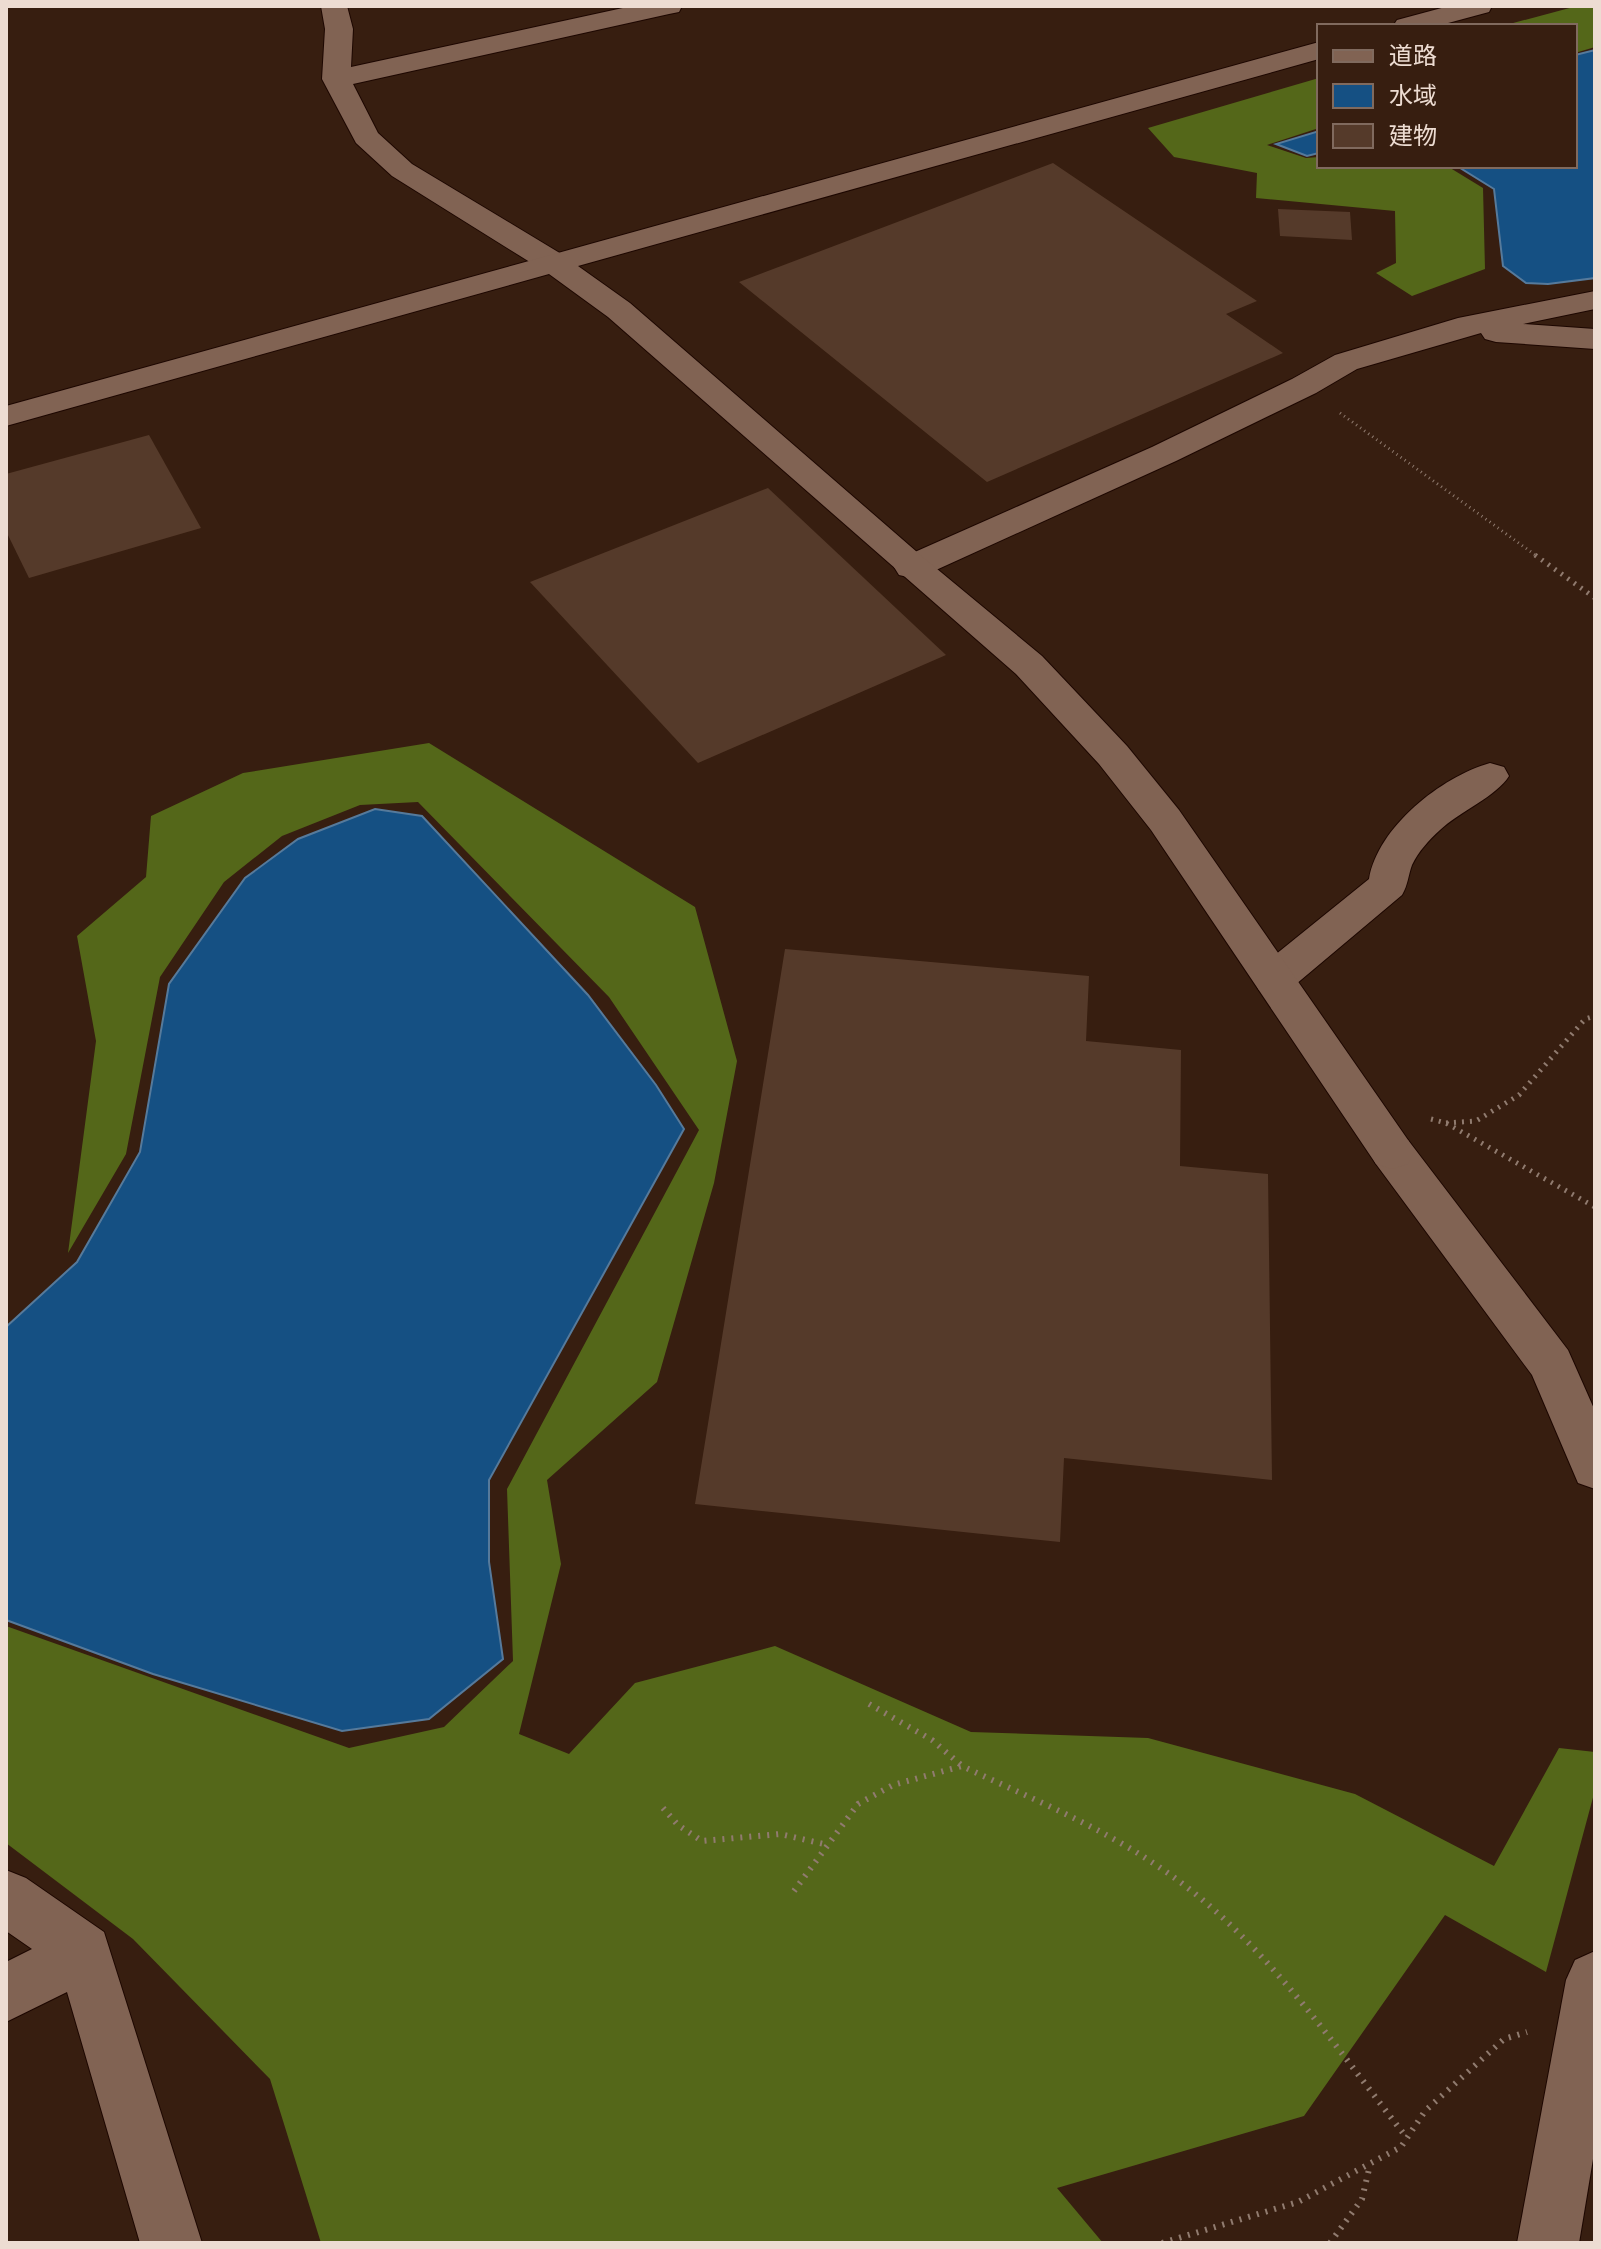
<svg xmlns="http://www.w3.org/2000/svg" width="1601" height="2249" viewBox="0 0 1601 2249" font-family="'Fira Sans','Noto Sans JP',sans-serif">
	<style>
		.forest { fill: #546719 }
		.water { fill: #155083; stroke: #567a9b; stroke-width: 2 }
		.building { fill: #553a2a }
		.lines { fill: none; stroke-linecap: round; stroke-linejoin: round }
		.minor-casing { stroke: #1d0700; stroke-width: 2 }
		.tertiary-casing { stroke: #1d0700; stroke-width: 2 }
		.path-far2 { stroke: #907b6f; stroke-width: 3; stroke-dasharray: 1 4; stroke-linecap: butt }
		.path-far1 { stroke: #907b6f; stroke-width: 5; stroke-dasharray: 2 6; stroke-linecap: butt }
		.path { stroke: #907b6f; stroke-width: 6; stroke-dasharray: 2 7; stroke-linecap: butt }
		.minor { fill: #816353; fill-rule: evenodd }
		.tertiary { fill: #816353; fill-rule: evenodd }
	</style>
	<rect width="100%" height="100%" fill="#371e10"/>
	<g class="forest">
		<polygon points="1577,6 1595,6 1595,47 1575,53 1575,26 1502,26"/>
		<polygon points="1319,78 1319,128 1267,145 1306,158 1319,157 1319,166 1447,166 1483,188 1485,269 1412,296 1376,273 1396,263 1395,211 1256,198 1257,173 1174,157 1148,128"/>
		<polygon points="429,743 695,907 737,1061 714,1183 657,1382 547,1480 561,1564 519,1734 569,1754 635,1683 775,1646 971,1732 1148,1738 1355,1794 1494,1866 1559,1748 1595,1752 1595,1790 1546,1972 1445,1915 1304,2116 1057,2188 1103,2243 321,2243 270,2079 133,1939 6,1843 6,1626 349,1748 444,1727 513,1661 507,1489 699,1130 609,997 418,802 360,805 282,836 224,882 160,977 126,1154 68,1253 96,1041 77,936 146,877 151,816 243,773"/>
	</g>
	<g class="water">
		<polygon points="1595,50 1595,278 1548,284 1526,283 1503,266 1494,189 1457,166 1575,166 1575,55"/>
		<polygon points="1319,131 1319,153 1307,156 1276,144"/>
		<polygon points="375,809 422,816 588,995 656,1085 684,1129 489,1480 489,1562 503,1659 429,1719 342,1731 153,1674 6,1620 6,1327 77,1262 140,1152 169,984 245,878 298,839"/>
	</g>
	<g class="building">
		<polygon points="1053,163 1257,301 1226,314 1283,353 987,482 739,282"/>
		<polygon points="1278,209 1350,212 1352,240 1280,236"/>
		<polygon points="149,435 201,528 29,578 6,531 6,474"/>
		<polygon points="768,488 946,655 698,763 530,582"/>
		<polygon points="785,949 1089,976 1086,1041 1181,1050 1180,1166 1268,1174 1272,1480 1064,1458 1060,1542 695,1504"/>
	</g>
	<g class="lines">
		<defs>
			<g id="minor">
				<polygon points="321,6 347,6 353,29 351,67 632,6 682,6 679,12 669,14 353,84 378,133 412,164 563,255 567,262 563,269 552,271 541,269 392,176 356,143 322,79 325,29"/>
				<polygon points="1595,291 1595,309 1523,324 1595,329 1595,349 1496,342 1485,339 1481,333 1357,369 1316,393 1176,461 925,575 912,578 899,575 894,567 899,559 1152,447 1292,379 1335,355 1458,318"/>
				<path d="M1490 763 1504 767 1509 776C1497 796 1459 812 1440 830 1429 840 1418 852 1412 865 1408 876 1408 885 1402 895L1289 990 1274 994 1259 990 1253 979 1259 968 1369 879C1378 827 1441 777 1490 763Z"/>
				<polygon points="1392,1135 1408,1140 1568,1350 1595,1411 1595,1489 1578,1483 1532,1375 1376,1164 1370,1152 1376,1140"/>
				<polygon points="6,1870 26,1878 104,1932 202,2243 140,2243 67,1992 6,2022 6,1962 32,1949 6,1931"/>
				<polygon points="1595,1951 1595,2147 1579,2243 1517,2243 1566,1980 1575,1960"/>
			</g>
			<g id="tertiary">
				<polygon points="1449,6 1492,6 1489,12 1437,26 1393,26 1397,20"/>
				<polygon points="1319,42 1319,59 578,266 630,303 925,559 1042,656 1127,746 1179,810 1408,1140 1414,1152 1408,1164 1392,1169 1376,1164 1151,830 1099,764 1016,674 608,317 549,274 6,426 6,406"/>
			</g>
		</defs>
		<use href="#minor" class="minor-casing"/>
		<use href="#tertiary" class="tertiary-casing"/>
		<polyline class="path-far2" points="1340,413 1538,557"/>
		<g class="path-far1">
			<polyline points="1535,555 1595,598"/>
			<polyline points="1431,1119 1446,1123 1595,1207"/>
			<polyline points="1446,1123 1476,1121 1519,1095 1585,1019 1595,1016"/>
		</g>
		<g class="path">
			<polyline points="869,1704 932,1740 961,1765"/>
			<polyline points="663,1808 678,1825 702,1841 780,1834 828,1845"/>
			<path d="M794 1891 858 1804 893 1785 962 1766C1030 1798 1100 1826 1162 1869 1262 1937 1333 2044 1407 2138"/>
			<polyline points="1162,2243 1298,2202 1401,2147 1425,2111 1504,2039 1527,2032"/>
			<polyline points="1330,2243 1362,2199 1370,2165"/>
		</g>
		<use href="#minor" class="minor"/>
		<use href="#tertiary" class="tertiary"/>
	</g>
	<rect width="1601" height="2249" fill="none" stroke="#eddcd2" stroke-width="16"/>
	<rect x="1317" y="24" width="260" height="144" fill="#371e10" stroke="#806a5e" stroke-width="2"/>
	<rect x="1333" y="50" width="40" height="12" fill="#816353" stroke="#806a5e" stroke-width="2"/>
	<text x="1389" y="64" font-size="24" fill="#eddcd2">道路</text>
	<rect x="1333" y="84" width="40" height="24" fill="#155083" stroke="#806a5e" stroke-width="2"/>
	<text x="1389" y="104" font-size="24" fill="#eddcd2">水域</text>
	<rect x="1333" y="124" width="40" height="24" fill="#553a2a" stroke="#806a5e" stroke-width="2"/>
	<text x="1389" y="144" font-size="24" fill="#eddcd2">建物</text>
</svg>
